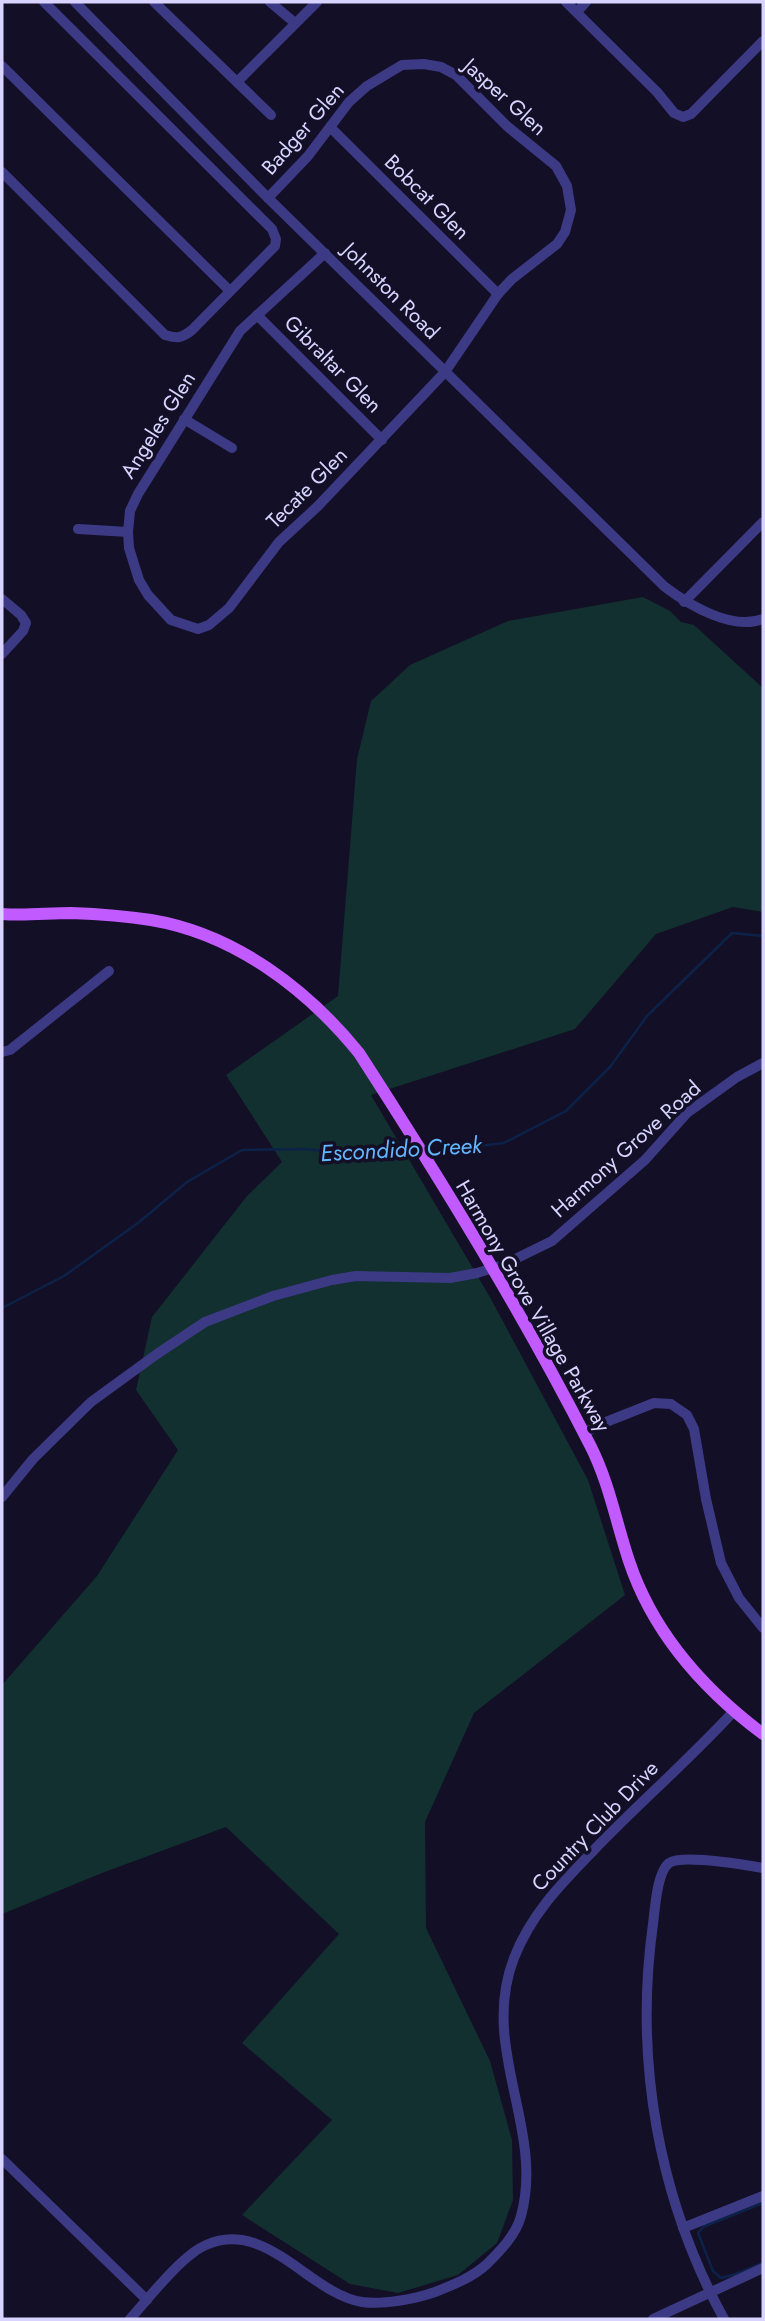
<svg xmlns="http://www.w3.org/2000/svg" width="765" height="2321" viewBox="0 0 765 2321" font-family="Jost,sans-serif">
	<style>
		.green { fill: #12302f }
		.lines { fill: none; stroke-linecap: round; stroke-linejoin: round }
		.stream { stroke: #0c2248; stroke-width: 2.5 }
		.minor { stroke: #3d3a85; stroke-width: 10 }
		.major { stroke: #c25bff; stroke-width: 12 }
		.labels { text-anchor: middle; stroke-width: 7; stroke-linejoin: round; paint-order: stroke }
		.street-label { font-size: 21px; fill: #d9d4ff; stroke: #130f26 }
		.water-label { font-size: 23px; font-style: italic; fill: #62b6ff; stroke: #130f26 }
	</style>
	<rect width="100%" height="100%" fill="#130f26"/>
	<polygon class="green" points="643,597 670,611 681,622 694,625 763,688 763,912 733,907 656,934 575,1029 371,1095 491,1299 588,1480 625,1595 474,1713 425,1822 426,1928 490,2061 512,2140 513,2200 497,2243 458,2275 398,2293 350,2284 242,2215 332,2120 242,2043 339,1934 226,1827 102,1873 2,1914 2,1685 97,1576 178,1450 136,1390 152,1317 247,1196 282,1162 226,1075 338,996 357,759 371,701 410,665 508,621"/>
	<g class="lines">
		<g class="stream">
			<polyline points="429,1152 504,1143 566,1111 610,1067 647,1016 732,933 763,936"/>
			<polyline points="2,1308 64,1276 138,1223 187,1182 242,1150 305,1149 364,1155 419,1153"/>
			<polyline points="763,2203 703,2227 698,2233 713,2271 721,2278 733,2275 763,2263"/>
		</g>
		<g class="minor">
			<path d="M75 2 268 198 665 587C689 605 732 631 763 619"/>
			<polyline points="154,2 271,115"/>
			<polyline points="270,2 295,23"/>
			<polyline points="566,2 657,92 674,113 683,117 691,114 763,41"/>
			<polyline points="577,12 586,2"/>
			<polyline points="2,66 230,291"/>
			<polyline points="237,82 317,2"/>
			<polyline points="330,127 498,294"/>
			<path d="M2 172 165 335C177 339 182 338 192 330L275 246 276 239 272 229 44 2"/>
			<polyline points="268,198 308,156 349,102 367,86 402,65 424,64 441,67 456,75 508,127 556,166 567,186 571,210 565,232 557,244 512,279 498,294 445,372 318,506 279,542 229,608 209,625 198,629 171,620 148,595 139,580 129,548 128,532 130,511 138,494 240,331 325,253"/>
			<polyline points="257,315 382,440"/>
			<polyline points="184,419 232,448"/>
			<polyline points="78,529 128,532"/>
			<polyline points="2,599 21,615 26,623 23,631 2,654"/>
			<polyline points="684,602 763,522"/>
			<polyline points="2,1052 10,1050 109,971"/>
			<polyline points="584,1433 606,1422 654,1403 671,1404 687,1415 694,1429 706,1499 721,1563 739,1598 763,1628"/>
			<polyline points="2,1497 33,1459 91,1402 157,1354 205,1322 273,1296 332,1280 356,1276 450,1278 477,1273 503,1265 552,1241 645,1160 687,1113 737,1077 763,1063"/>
			<polyline points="2,2159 147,2300"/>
			<polyline points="683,2228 763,2196"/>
			<path d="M130 2319C148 2299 182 2255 206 2245 266 2218 310 2294 362 2302 383 2305 415 2299 435 2292 453 2285 473 2277 487 2264 500 2251 516 2235 521 2216 545 2129 479 2048 514 1958 531 1914 561 1884 593 1851 639 1803 689 1760 734 1711"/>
			<polyline points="653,2319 763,2268"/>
			<path d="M724 2319C658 2198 634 2060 653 1924 655 1909 657 1872 669 1863 682 1854 746 1865 763 1868"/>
		</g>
		<path class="major" d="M2 914C25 916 48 913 71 913 97 914 125 916 151 920 235 934 307 989 359 1053 441 1180 521 1310 590 1445 609 1482 616 1522 629 1561 653 1633 703 1689 763 1734"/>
	</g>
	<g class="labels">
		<g class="street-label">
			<text transform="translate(505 97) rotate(42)" y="7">Jasper Glen</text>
			<text transform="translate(303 129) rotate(-49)" y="7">Badger Glen</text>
			<text transform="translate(427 197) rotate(45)" y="7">Bobcat Glen</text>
			<text transform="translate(391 291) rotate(45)" y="7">Johnston Road</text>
			<text transform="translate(333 364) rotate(45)" y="7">Gibraltar Glen</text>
			<text transform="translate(158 425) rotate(-58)" y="7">Angeles Glen</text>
			<text transform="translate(307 488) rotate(-45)" y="7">Tecate Glen</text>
			<text transform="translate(626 1149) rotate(-42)" y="7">Harmony Grove Road</text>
			<text transform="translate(533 1306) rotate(60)" y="7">Harmony Grove Village Parkway</text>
			<text transform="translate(595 1826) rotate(-46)" y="7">Country Club Drive</text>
		</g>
		<g class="water-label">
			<text transform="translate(401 1149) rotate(-3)" y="8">Escondido Creek</text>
		</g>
	</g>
	<rect width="765" height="2321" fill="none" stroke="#d9d4ff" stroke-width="7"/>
</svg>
